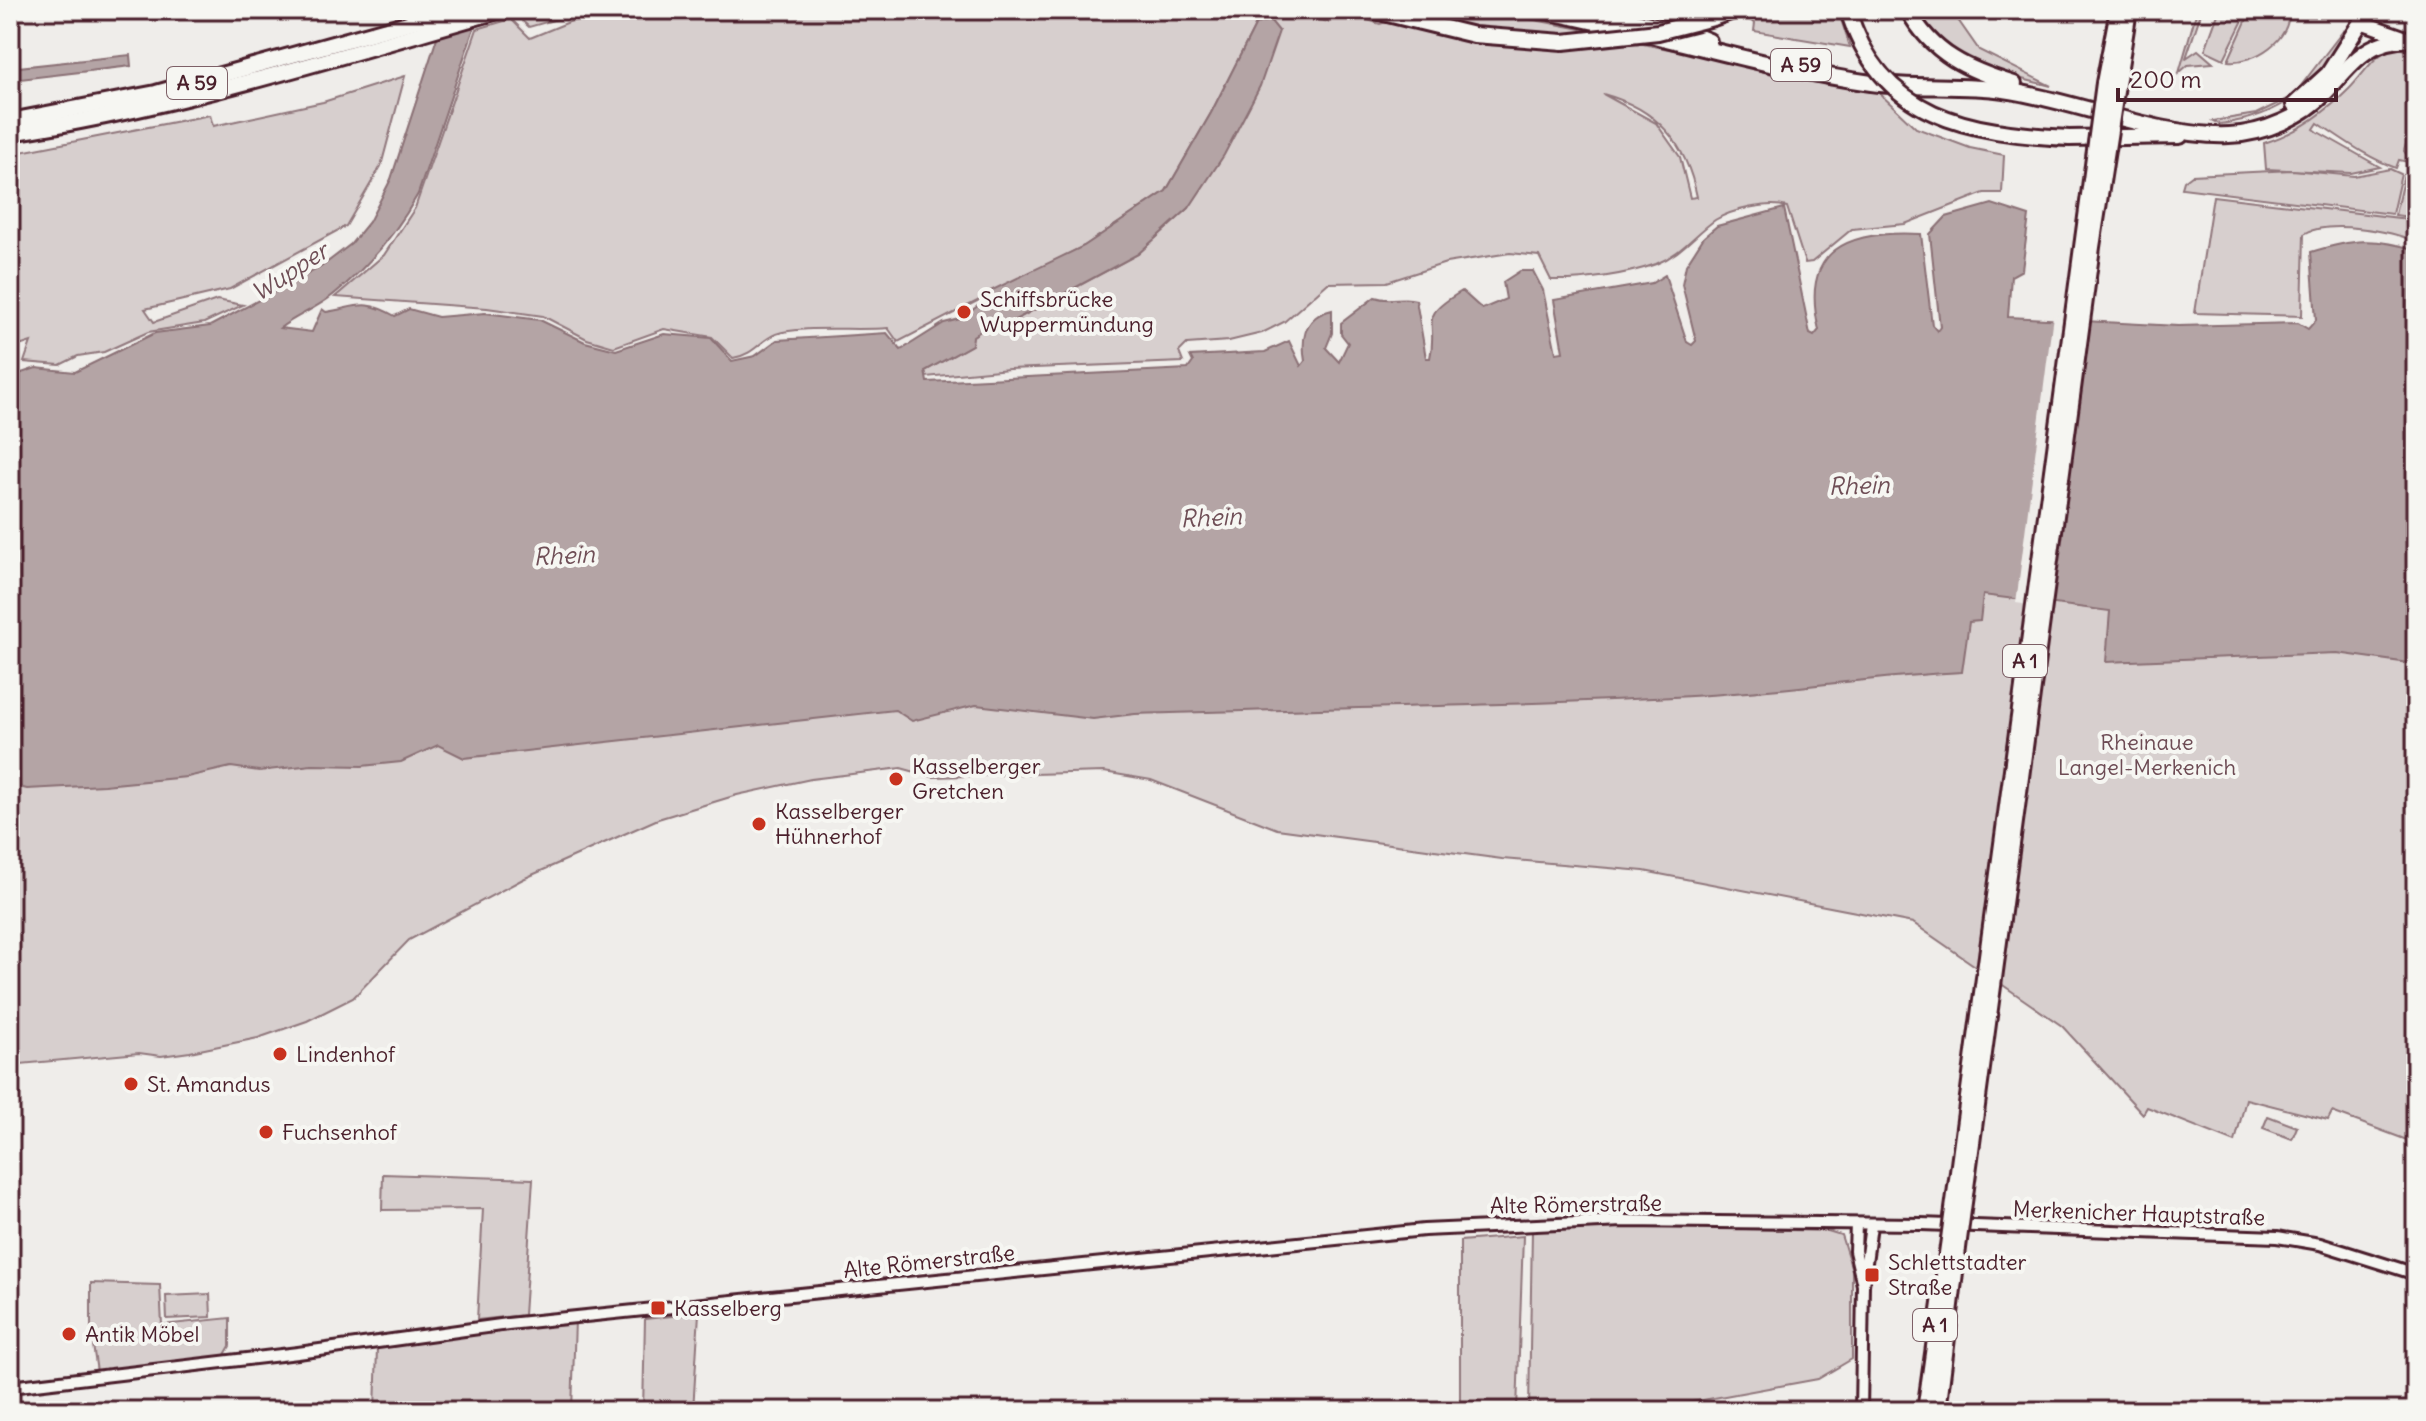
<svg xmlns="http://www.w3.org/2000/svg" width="2426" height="1421" viewBox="0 0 2426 1421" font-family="Delius,sans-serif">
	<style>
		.green { fill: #d7cfce; stroke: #90777c; stroke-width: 2; fill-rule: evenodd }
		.water { fill: #b4a4a5; stroke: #8a6f74; stroke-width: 2 }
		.pier { fill: #efedea }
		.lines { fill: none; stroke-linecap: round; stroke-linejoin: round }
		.tertiary-casing { stroke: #4a1f2b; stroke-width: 16 }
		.primary-casing { stroke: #4a1f2b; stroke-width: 18 }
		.motorway-casing { stroke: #4a1f2b; stroke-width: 20 }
		.tertiary { stroke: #f6f6f2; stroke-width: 10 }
		.primary { stroke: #f6f6f2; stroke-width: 12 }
		.motorway { stroke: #f6f6f2; stroke-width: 14 }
		.motorway-bridge-casing { stroke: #4a1f2b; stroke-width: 20; stroke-linecap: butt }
		.motorway-bridge { stroke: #f6f6f2; stroke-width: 14 }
		.poi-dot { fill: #c8321e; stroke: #f6f6f2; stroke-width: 3 }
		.labels { text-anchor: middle; stroke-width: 8; stroke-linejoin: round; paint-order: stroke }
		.shield { fill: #f6f6f2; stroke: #7e6067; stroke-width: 2 }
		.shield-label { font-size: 20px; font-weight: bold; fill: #4a1f2b }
		.poi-label { font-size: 22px; fill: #4a1f2b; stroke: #f6f6f2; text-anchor: start }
		.park-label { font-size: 22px; fill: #6d4b54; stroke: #f6f6f2 }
		.street-label { font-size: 22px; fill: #4a1f2b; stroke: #f6f6f2 }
		.water-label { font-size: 24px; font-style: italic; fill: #6f4e56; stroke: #f6f6f2 }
	</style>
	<rect width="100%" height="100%" fill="#efedea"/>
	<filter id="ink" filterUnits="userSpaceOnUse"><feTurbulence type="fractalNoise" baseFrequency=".0125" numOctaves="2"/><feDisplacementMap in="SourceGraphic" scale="16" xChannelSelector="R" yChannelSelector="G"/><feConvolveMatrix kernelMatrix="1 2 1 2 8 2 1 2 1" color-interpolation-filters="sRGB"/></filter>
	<g filter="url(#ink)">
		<g class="green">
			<polygon points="548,10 589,10 529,27 519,18"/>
			<path d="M617 10H1248L1331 22 1294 10H1336L1380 24 1386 22 1464 40 1523 47 1563 48 1638 43 1876 90 1916 128 1970 148 2004 155 2002 193H1984L1905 224 1852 229 1812 262 1805 263 1787 207C1769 201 1731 210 1715 220 1694 235 1681 254 1656 264 1626 275 1583 281 1551 280L1539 256 1510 253 1446 263 1387 282 1328 283 1284 322 1262 333 1229 341 1187 344 1179 352 1183 362 1009 369 926 377 925 371 971 345 973 336 991 324 1000 328 1138 254 1189 208 1256 24 1211 113 1166 191 1084 246 898 342 888 328C859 331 800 325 776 334 759 341 755 354 733 358L712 337 664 329 614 347 587 339 543 316 487 308 335 297 384 255 415 208 477 29 511 19 530 38 569 22ZM1603 94C1658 109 1686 143 1697 197L1690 198 1680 157 1656 123Z"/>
			<polygon points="1388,10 1482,10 1602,33 1550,36 1499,34"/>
			<polygon points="1771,10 1838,10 1850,47 1754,31 1755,23 1741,16"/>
			<path d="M1915 10H1951L1979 50 2051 86C1993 73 1950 61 1915 10Z"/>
			<polygon points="2197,10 2202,10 2186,58 2198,50 2213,63 2188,65 2179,73"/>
			<polygon points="2213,10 2248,10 2224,59 2205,50 2218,14"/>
			<path d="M2251 10H2288C2293 39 2254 64 2228 61Z"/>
			<path d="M2343 31 2345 35C2319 87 2277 118 2219 124L2213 121 2256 114 2293 96Z"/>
			<path d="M2396 47 2416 53V137L2407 140 2404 151 2413 163 2399 160 2396 168C2366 157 2344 140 2318 123L2314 129 2318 132 2380 167 2351 173 2266 169 2264 143C2297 133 2325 113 2349 89 2365 73 2373 54 2396 47Z"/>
			<polygon points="405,76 381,166 346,226 230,289 145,309 154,322 217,300 243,305 204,323 148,332 104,352 78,356 60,365 24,362 31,342 10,349 10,154 210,115 213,126 323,102"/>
			<polygon points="2390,169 2401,174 2392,214 2182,188 2184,181 2192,175 2292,170 2354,176"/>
			<polygon points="2404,175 2415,177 2416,218 2395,215"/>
			<path d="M2213 196 2416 220V242C2391 230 2327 220 2304 234L2302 316 2195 313Z"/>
			<polygon points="2416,496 2415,1143 2332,1112 2328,1120 2246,1099 2235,1142 2147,1107 2143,1114 2062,1026 1913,923 1644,871 1502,859 1277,829 1151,780 1104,772 933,777 901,768 811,779 737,795 658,819 523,879 409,940 353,998 307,1021 258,1038 190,1052 161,1056 139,1053 10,1065 10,601"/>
			<polygon points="2268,1116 2297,1127 2292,1139 2263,1128"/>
			<polygon points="383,1174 533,1179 524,1315 477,1320 483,1209 382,1210"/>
			<polygon points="1658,1227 1828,1231 1841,1235 1852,1270 1852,1359 1818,1379 1643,1411 1529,1411 1532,1230"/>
			<polygon points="1523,1236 1517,1411 1460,1411 1460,1241"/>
			<polygon points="91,1283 160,1285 162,1325 230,1318 230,1346 223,1358 97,1372 91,1332"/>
			<polygon points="210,1294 211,1317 167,1319 166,1296"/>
			<polygon points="699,1313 693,1411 643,1411 645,1319"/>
			<polygon points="575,1320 572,1411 375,1411 377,1348"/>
		</g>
		<g class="water">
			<path d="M446 10H480L418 194C396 234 369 266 333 295 317 308 296 316 280 328L312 332 322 309 326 312C358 307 363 298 395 316L409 309 438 317 485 313 540 320 585 342 616 350 664 334 711 338 732 361 755 356 777 340 887 333 901 350 944 323 960 319 983 302 982 295 1084 246 1166 191 1211 113 1256 24 1270 20 1279 31 1260 86 1224 155 1189 208 1138 254 1000 328 991 324 973 336 972 345 925 371 927 382 1188 369 1193 362 1190 356 1265 352 1289 341 1301 366 1305 361C1301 338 1304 316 1332 310V333L1326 348 1339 362 1348 343 1341 334V323L1375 297C1391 303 1402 295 1416 300L1426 358H1430C1439 319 1415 319 1462 291L1482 309 1506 299 1503 282 1520 271H1533L1543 290 1556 353 1563 352 1554 300 1652 283 1665 275 1687 342 1692 345 1696 341 1682 284 1686 265 1704 237 1717 226 1784 208 1810 334 1814 336 1819 330C1799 248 1849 230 1921 234L1932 325 1937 331 1940 327 1930 234 1946 217 1992 204 2029 216 2022 270 2011 276 2008 317 2178 326 2298 323 2308 329 2316 320 2311 252C2353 239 2374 237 2416 250V664L2337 653 2106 662 2110 611 1983 595 1980 621 1969 622 1962 672C1877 676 1794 690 1709 695 1518 706 1327 708 1135 714L1093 719 976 705 912 721 895 710 464 758 438 745 401 762 362 766 312 765 259 771 231 767 187 777 104 785 27 789 10 785V377L36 368 75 372 155 333 210 326 321 267 351 244 369 222 391 179Z"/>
			<polygon points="130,55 131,66 12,80 10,68"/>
		</g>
		<polygon class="pier" points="2053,315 2091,317 2052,608 2016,603"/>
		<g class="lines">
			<defs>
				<g id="tertiary">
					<polyline points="1856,1225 1855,1251 1863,1285"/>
					<polyline points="10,1387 298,1353 508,1324 1424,1230 1623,1221 1921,1224 2277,1237 2320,1244 2416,1274"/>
					<polyline points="1861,1411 1863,1285 1871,1225"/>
				</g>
				<polyline id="primary" points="2364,10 2361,22 2409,39"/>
				<g id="motorway">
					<polyline points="1371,10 1474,35 1563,42"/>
					<path d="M1539 10C1650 31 1759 67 1871 83 1914 89 1960 84 2004 90 2075 100 2160 138 2229 135 2263 134 2305 116 2327 91 2353 62 2367 40 2410 39"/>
					<path d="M1908 10C1932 54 1968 70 2014 84"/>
					<polyline points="1613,16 1687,32 1709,41"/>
					<polyline points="1713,18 1736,10"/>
					<polyline points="2104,83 2118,10"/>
					<polyline points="2117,85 2129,10"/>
					<polyline points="2294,105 2328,74 2361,22"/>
					<polyline points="10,121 156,93 455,10"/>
					<path d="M10 133C178 108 339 56 502 10"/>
					<polyline points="2069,138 2180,136"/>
					<polyline points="1925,1411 1949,1239"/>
					<polyline points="1938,1411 1959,1240"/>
				</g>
			</defs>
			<use href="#tertiary" class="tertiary-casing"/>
			<use href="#primary" class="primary-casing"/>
			<use href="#motorway" class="motorway-casing"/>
			<use href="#tertiary" class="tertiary"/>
			<use href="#primary" class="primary"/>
			<use href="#motorway" class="motorway"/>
			<defs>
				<g id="motorway-bridge">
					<path d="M1848 10C1880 119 1970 133 2069 138"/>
					<polyline points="1563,42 1658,32 1713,18"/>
					<polyline points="1949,1239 2104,83"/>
					<polyline points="1959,1240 2092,247 2117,85"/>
				</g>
			</defs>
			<use href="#motorway-bridge" class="motorway-bridge-casing"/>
			<use href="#motorway-bridge" class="motorway-bridge"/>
		</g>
	</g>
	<g class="poi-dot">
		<circle cx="964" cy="312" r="8"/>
		<circle cx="896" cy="779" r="8"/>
		<circle cx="759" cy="824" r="8"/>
		<circle cx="280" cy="1054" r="8"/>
		<circle cx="131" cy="1084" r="8"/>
		<circle cx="266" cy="1132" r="8"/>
		<rect x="1864" y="1267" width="16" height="16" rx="4"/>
		<rect x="650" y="1300" width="16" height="16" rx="4"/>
		<circle cx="69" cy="1334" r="8"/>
	</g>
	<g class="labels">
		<g class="shield">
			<rect x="1771" y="49" width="60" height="32" rx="6"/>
			<rect x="167" y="67" width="60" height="32" rx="6"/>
			<rect x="2003" y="645" width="44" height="32" rx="6"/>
			<rect x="1913" y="1309" width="44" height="32" rx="6"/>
		</g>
		<g class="shield-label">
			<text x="1801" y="72">A 59</text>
			<text x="197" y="90">A 59</text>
			<text x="2025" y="668">A 1</text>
			<text x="1935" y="1332">A 1</text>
		</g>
		<g class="poi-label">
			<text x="980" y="307">Schiffsbrücke<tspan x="980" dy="25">Wuppermündung</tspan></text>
			<text x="912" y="774">Kasselberger<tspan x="912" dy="25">Gretchen</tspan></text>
			<text x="775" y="819">Kasselberger<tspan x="775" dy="25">Hühnerhof</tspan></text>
			<text x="296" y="1062">Lindenhof</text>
			<text x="147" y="1092">St. Amandus</text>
			<text x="282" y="1140">Fuchsenhof</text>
			<text x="1888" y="1270">Schlettstadter<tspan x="1888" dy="25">Straße</tspan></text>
			<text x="674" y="1316">Kasselberg</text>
			<text x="85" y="1342">Antik Möbel</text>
		</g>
		<g class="park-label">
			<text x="2147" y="750">Rheinaue<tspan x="2147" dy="25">Langel-Merkenich</tspan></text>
		</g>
		<g class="street-label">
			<text transform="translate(1576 1204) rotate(-1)" y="8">Alte Römerstraße</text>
			<text transform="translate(2139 1213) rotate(2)" y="8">Merkenicher Hauptstraße</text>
			<text transform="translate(929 1261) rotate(-6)" y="8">Alte Römerstraße</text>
		</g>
		<g class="water-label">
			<text transform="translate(290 272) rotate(-33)" y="8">Wupper</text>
			<text transform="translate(1859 486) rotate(-2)" y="8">Rhein</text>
			<text transform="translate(1211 518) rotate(-3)" y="8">Rhein</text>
			<text transform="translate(564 556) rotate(-3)" y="8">Rhein</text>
		</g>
	</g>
	<rect width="2426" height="1421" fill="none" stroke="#f6f6f2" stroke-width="40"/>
	<rect x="20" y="20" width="2386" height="1381" fill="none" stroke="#4a1f2b" stroke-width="3" filter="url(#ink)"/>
	<path d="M2118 88v12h218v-12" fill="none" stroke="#4a1f2b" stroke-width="4"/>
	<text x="2130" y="88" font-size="24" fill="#4a1f2b" stroke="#f6f6f2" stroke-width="6" paint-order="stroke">200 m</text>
</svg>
